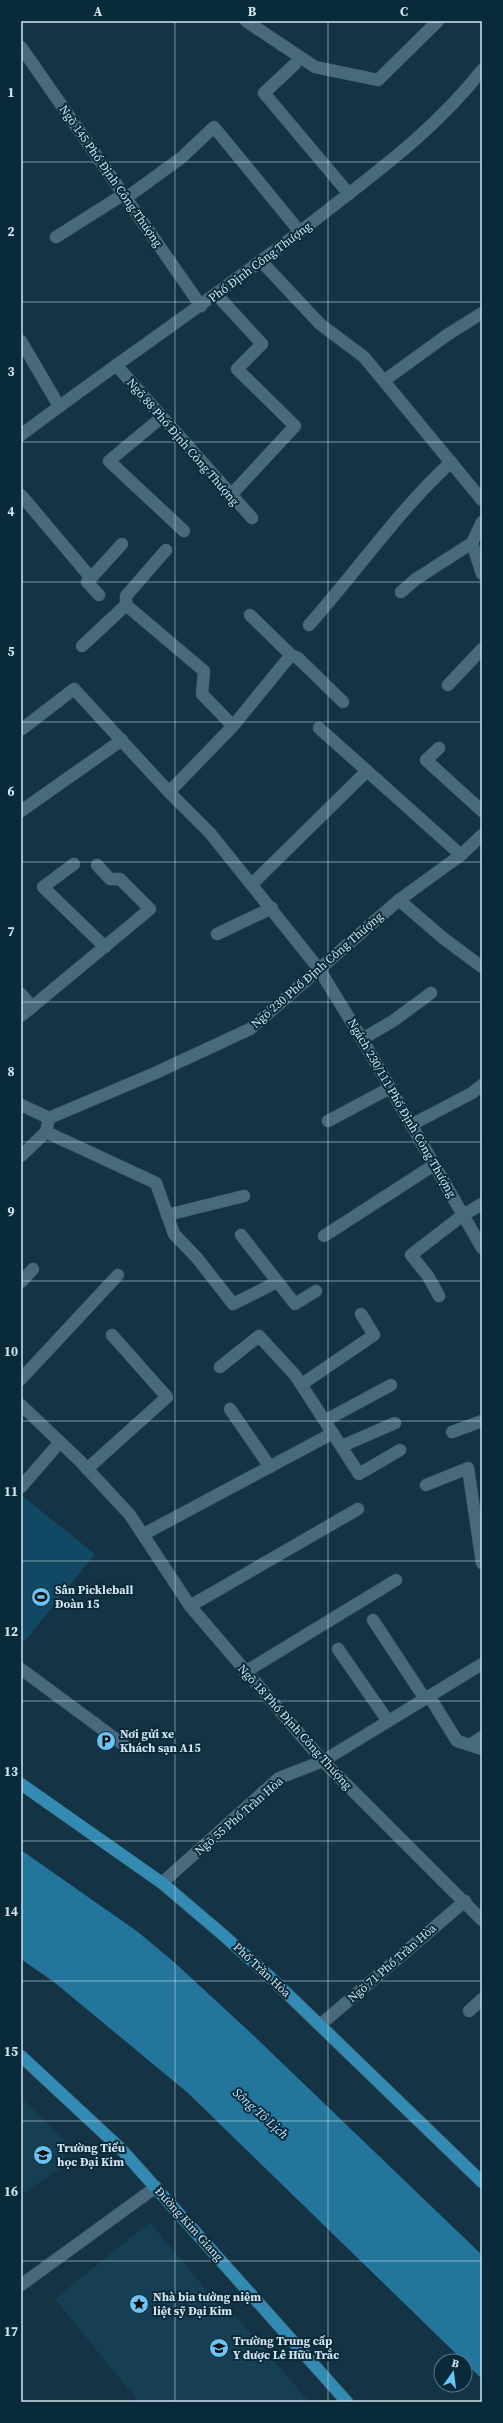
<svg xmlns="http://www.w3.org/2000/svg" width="503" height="2423" viewBox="0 0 503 2423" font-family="'Source Serif 4',serif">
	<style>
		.built { fill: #173f53 }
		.green { fill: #114964 }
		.water { fill: #24759c }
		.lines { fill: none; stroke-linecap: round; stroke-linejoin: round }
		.minor-casing { stroke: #37505e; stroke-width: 13 }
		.major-casing { stroke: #37505e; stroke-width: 13 }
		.minor { stroke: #496a7c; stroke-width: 12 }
		.major { stroke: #338ab3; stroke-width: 12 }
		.grid { fill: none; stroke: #d3e5ef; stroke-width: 1; stroke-opacity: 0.55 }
		.labels { text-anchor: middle; stroke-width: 4; stroke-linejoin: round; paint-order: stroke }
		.street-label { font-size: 12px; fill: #d3e5ef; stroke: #092a3a }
		.poi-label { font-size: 12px; font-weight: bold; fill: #d3e5ef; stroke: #092a3a; text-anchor: start }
		.water-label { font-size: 13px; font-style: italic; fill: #c1e8ff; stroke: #092a3a }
		.neatline { fill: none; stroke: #d3e5ef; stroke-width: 1.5 }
		.grid-label { font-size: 13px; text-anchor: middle; font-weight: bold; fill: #d3e5ef }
	</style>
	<rect width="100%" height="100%" fill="#143445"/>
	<g class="built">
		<polygon points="21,2098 67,2143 63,2166 21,2195"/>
		<polygon points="150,2222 222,2309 227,2306 309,2402 139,2402 55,2299"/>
	</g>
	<polygon class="green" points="21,1495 95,1554 24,1642 21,1639"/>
	<polygon class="water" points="21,1850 138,1932 175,1963 253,2035 482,2255 482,2379 188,2093 54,1982 21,1959"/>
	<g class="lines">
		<defs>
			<g id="minor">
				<polyline points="246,21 315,67 378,80 438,21"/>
				<polyline points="21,47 201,306"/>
				<polyline points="295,64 264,93 349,194"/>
				<polyline points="126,198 181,158 214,127 300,232"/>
				<polyline points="56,237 124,194"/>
				<polyline points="261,261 320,324 364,357 482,500"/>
				<polyline points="216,294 262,344 237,369 295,426 230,496"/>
				<polyline points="21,341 59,406"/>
				<polyline points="116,365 252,518"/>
				<polyline points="385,380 447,335 482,313"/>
				<polyline points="162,417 109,461 184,531"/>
				<path d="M21 435C124 357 232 286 333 206 386 165 440 124 482 70"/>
				<polyline points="21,495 91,578 122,544"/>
				<polyline points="472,543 482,574"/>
				<polyline points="91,578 87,582 99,595"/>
				<polyline points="401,592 416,579 472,543 482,522"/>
				<polyline points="126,605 204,671 202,694 233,726"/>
				<path d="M309 625C357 571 398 511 451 462"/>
				<polyline points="82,646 126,605 126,596 166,550"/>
				<polyline points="291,655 298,658 343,702"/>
				<polyline points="448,685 482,649"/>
				<polyline points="319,728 461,855"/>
				<polyline points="22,729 74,689 169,792 210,833 319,969 362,1039 482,1248"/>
				<polyline points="439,748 426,760 482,811"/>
				<polyline points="169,792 233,726 291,655 250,615"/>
				<polyline points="21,811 122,740"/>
				<polyline points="74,864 43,887 105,947"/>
				<polyline points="252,884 367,771"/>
				<polyline points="399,900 443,938 482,967"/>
				<polyline points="217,934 272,908"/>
				<polyline points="21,994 32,1007"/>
				<polyline points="21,1016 150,909 120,879 110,879 97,865"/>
				<polyline points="362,1039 393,1021 431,993"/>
				<polyline points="21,1105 49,1118"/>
				<polyline points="328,1121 390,1088"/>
				<polyline points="411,1125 472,1093 482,1085"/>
				<polyline points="46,1132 156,1183 174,1234 197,1258 233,1304 277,1282"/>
				<polyline points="21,1156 46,1132 49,1118 153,1074 250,1029 399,900 461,855 482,835"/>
				<polyline points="167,1215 244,1196"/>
				<polyline points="241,1235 295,1304 316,1291"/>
				<polyline points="324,1236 434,1165"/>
				<polyline points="21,1282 33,1269"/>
				<polyline points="439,1296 428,1276 411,1255 463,1215 482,1204"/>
				<polyline points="220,1367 259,1336 295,1375 359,1474 400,1450"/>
				<polyline points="21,1379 118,1275"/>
				<polyline points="302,1384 374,1335 361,1314"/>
				<polyline points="21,1405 79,1460 130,1515 190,1606 323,1761 482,1920"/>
				<polyline points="230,1409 270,1467"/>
				<polyline points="326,1420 391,1385"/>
				<polyline points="452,1432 482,1421"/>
				<polyline points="342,1446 395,1423"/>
				<polyline points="87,1469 167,1397 112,1335"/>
				<polyline points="426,1485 468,1468 482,1563"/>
				<polyline points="21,1487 60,1442"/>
				<polyline points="144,1534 333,1433"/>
				<polyline points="190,1606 358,1509"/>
				<polyline points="373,1620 425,1699"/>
				<polyline points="338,1649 388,1721"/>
				<polyline points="21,1669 128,1748"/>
				<polyline points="245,1672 396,1580"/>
				<polyline points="429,1696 457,1741 482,1749"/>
				<polyline points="470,1745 482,1737"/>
				<polyline points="162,1883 279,1778 323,1761 482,1664"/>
				<polyline points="469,2011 482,1999"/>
				<polyline points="320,2025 465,1901"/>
				<polyline points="21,2285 156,2187"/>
			</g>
			<g id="major">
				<polyline points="21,1784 162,1883 222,1934 271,1978 482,2182"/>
				<polyline points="21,2056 122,2150 347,2402"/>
			</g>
		</defs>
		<use href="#minor" class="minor-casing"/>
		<use href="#major" class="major-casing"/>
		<use href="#minor" class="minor"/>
		<use href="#major" class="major"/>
	</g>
	<path class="grid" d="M175 21V2402M328 21V2402M21 162H482M21 302H482M21 442H482M21 582H482M21 722H482M21 862H482M21 1002H482M21 1142H482M21 1281H482M21 1421H482M21 1561H482M21 1701H482M21 1841H482M21 1981H482M21 2121H482M21 2261H482"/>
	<defs>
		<symbol id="stadium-disc" viewBox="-11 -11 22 22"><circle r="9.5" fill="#6cc3f2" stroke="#092a3a"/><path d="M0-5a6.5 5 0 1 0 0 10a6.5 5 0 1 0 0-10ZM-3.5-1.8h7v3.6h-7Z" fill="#111"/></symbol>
		<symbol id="parking-disc" viewBox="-11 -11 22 22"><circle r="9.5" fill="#6cc3f2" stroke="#092a3a"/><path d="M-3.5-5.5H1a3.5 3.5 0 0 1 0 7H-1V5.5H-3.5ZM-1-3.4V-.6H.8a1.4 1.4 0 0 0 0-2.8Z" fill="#111"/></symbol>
		<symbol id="school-disc" viewBox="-11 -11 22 22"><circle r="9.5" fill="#6cc3f2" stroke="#092a3a"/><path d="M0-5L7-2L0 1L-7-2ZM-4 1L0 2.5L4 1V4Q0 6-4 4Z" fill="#111"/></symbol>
		<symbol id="sight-disc" viewBox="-11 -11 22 22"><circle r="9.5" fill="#6cc3f2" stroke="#092a3a"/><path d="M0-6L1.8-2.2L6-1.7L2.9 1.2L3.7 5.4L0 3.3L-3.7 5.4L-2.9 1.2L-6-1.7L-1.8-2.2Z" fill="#111"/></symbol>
		<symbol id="university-disc" viewBox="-11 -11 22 22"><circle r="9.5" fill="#6cc3f2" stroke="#092a3a"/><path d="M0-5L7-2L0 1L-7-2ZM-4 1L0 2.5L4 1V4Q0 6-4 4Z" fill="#111"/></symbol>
	</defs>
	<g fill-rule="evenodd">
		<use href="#stadium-disc" x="30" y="1586" width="22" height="22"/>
		<use href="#parking-disc" x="95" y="1730" width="22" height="22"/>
		<use href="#school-disc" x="32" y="2144" width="22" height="22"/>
		<use href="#sight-disc" x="128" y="2293" width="22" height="22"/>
		<use href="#university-disc" x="208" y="2337" width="22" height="22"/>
	</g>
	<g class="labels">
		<g class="street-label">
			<text transform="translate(111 176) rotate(55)" y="4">Ngõ 145 Phố Định Công Thượng</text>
			<text transform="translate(260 262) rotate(-37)" y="4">Phố Định Công Thượng</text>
			<text transform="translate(183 442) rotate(49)" y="4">Ngõ 88 Phố Định Công Thượng</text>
			<text transform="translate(317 970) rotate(-41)" y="4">Ngõ 230 Phố Định Công Thượng</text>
			<text transform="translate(402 1108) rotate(60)" y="4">Ngách 230/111 Phố Định Công Thượng</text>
			<text transform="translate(295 1727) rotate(48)" y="4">Ngõ 18 Phố Định Công Thượng</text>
			<text transform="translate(239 1816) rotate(-41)" y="4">Ngõ 55 Phố Trần Hòa</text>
			<text transform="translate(392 1963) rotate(-41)" y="4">Ngõ 71 Phố Trần Hòa</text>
			<text transform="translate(262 1970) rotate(43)" y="4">Phố Trần Hòa</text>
			<text transform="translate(189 2224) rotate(48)" y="4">Đường Kim Giang</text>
		</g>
		<g class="poi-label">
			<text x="55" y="1594">Sân Pickleball<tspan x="55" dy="14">Đoàn 15</tspan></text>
			<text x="120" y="1738">Nơi gửi xe<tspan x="120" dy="14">Khách sạn A15</tspan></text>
			<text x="57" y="2152">Trường Tiểu<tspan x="57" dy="14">học Đại Kim</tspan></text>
			<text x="153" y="2301">Nhà bia tưởng niệm<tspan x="153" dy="14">liệt sỹ Đại Kim</tspan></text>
			<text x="233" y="2345">Trường Trung cấp<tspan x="233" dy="14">Y dược Lê Hữu Trắc</tspan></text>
		</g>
		<g class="water-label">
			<text transform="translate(261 2113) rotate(42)" y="5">Sông Tô Lịch</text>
		</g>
	</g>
	<rect width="503" height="2423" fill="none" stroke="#092a3a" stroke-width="44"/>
	<g transform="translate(453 2373) rotate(14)"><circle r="19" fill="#092a3a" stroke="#5a7582"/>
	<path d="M0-3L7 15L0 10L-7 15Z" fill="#6cc3f2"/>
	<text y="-6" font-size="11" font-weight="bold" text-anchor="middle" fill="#d3e5ef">B</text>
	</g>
	<rect x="22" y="22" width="459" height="2379" class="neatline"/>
	<g class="grid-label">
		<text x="98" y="16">A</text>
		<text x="252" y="16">B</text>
		<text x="404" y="16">C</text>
		<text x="11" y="97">1</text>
		<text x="11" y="236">2</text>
		<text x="11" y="376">3</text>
		<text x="11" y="516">4</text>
		<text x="11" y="656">5</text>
		<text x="11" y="796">6</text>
		<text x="11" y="936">7</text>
		<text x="11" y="1076">8</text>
		<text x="11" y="1216">9</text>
		<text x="11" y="1356">10</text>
		<text x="11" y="1496">11</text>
		<text x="11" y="1636">12</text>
		<text x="11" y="1776">13</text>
		<text x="11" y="1916">14</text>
		<text x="11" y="2056">15</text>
		<text x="11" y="2196">16</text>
		<text x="11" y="2336">17</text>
	</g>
</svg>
